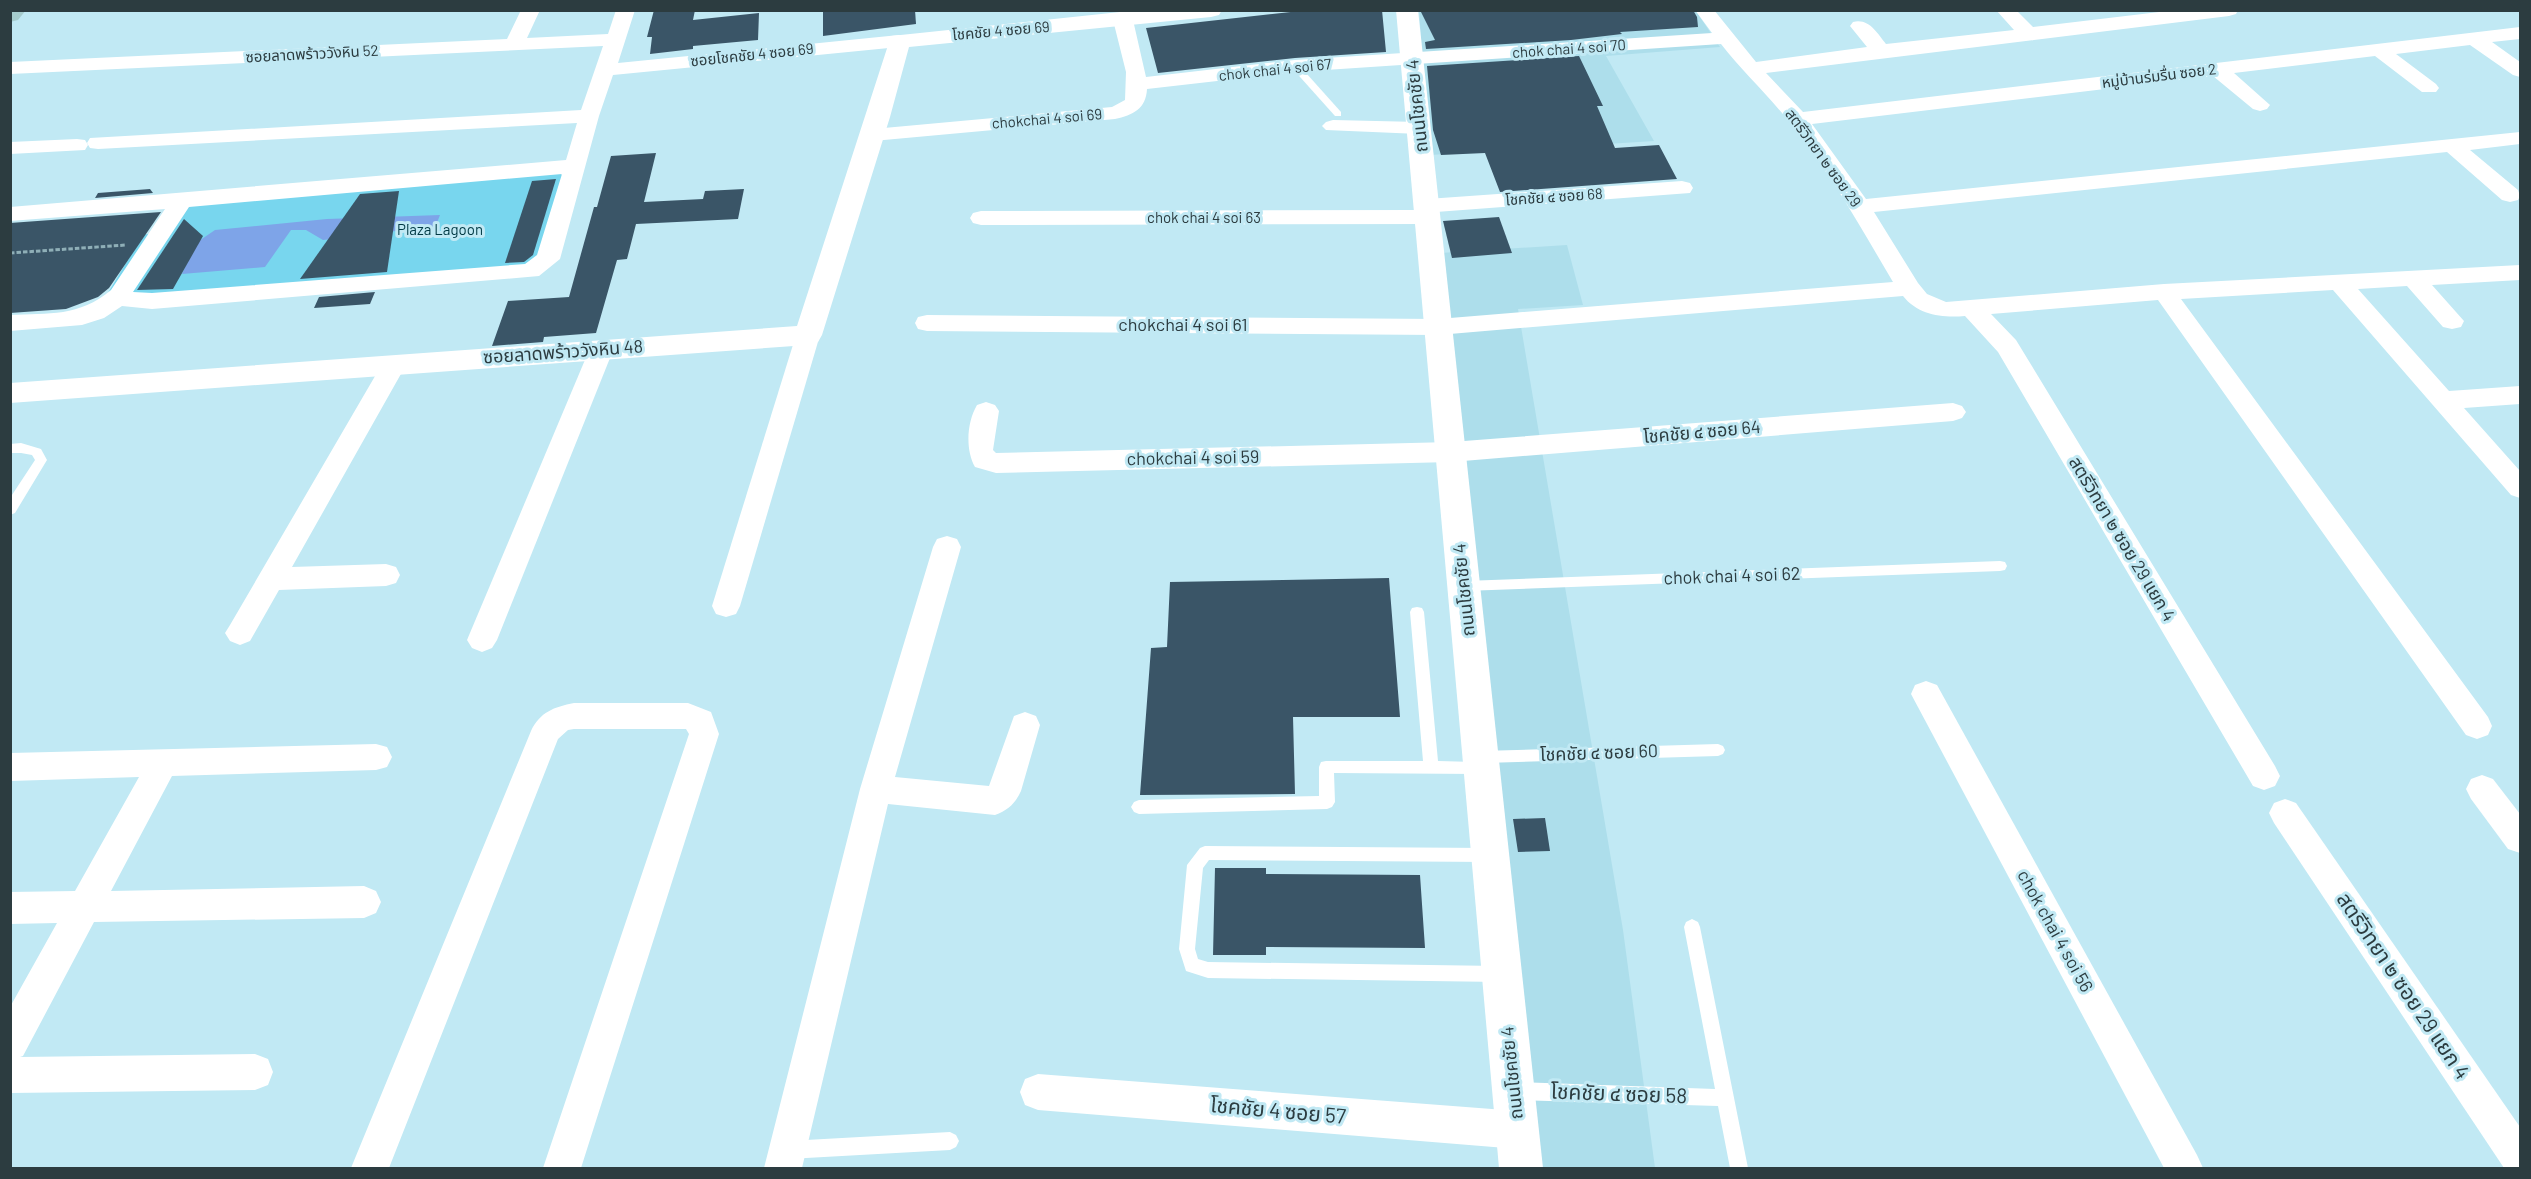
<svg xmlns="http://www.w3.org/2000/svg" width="2531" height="1179" viewBox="0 0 2531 1179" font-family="Barlow,'Noto Sans Thai',sans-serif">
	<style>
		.built { fill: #addeeb }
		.green { fill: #78d6ee }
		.water { fill: #7ea4e8 }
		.building { fill: #3a5567 }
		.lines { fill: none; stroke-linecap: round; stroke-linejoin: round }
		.path { stroke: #8fafb7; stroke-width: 3; stroke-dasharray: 4.5 2; stroke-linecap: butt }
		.service { fill: #fff; fill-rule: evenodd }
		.minor { fill: #fff; fill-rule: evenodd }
		.tertiary { fill: #fff; fill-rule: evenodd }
		.secondary { fill: #a6cccd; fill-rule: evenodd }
		.labels { text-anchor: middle; stroke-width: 6; stroke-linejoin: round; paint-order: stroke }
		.far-street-label { font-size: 15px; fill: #2c3c40; stroke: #c1e9f4 }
		.far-park-label { font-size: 15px; fill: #013944; stroke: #c1e9f4 }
		.street-label { font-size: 18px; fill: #2c3c40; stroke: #c1e9f4 }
		.near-street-label { font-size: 21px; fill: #2c3c40; stroke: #c1e9f4 }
	</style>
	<rect width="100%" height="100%" fill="#c1e9f4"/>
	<g class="built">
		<polygon points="1419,11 1696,11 1720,47 1606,56 1654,141 1430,155"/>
		<polygon points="1567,245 1583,305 1518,309 1623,930 1655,1168 1540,1168 1440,253"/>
	</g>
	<polygon class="green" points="559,172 565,179 533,272 100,306 134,250 135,235 151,234 168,206"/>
	<polygon class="water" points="440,215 431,238 404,230 323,240 306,230 291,230 265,267 182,274 196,243 215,230 327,219"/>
	<g class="building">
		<polygon points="654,10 695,10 693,20 759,13 758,40 693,46 693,49 650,54 652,37 647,37"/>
		<polygon points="823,10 915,10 916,24 823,36"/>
		<polygon points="1309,10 1382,10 1386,52 1295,58 1158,73 1146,28"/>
		<polygon points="1420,10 1693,10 1697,17 1698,27 1620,32 1622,34 1571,40 1426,49 1425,42 1435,40"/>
		<polygon points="1579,56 1603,106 1597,106 1615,148 1659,145 1677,179 1500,192 1485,153 1441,155 1433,130 1427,66"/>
		<polygon points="656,153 644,202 703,199 705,191 744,189 738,219 636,224 627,259 617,260 596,333 544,337 543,342 492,346 508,301 569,297 594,207 597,207 611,156"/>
		<polygon points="556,179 533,255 524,262 505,263 532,181"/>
		<polygon points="150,189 153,193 95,198 98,193"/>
		<polygon points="399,191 387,272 300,279 360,194"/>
		<polygon points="161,212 109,288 98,297 66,309 10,313 10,223"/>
		<polygon points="1499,217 1512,253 1452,258 1443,221"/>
		<polygon points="184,219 203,236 173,289 137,290"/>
		<polygon points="375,292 370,304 314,308 319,297"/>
		<polygon points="1389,578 1400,717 1293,717 1295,794 1140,795 1151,648 1167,647 1170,582"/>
		<polygon points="1545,818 1550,851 1518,852 1513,819"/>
		<polygon points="1215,868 1266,868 1266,874 1420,875 1425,948 1266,947 1266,955 1213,955"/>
	</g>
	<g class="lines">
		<polyline class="path" points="10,253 126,245"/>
		<g class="service">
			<polygon points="1292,64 1298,64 1341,112 1341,116 1335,116 1292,68"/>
			<polygon points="21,443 41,449 47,460 15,513 10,515 10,498 35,460 32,455 21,453 10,453 10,444"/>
			<polygon points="2000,561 2005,562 2007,566 2005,570 2000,571 1464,591 1459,590 1457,586 1459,582 1464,581"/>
			<polygon points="1417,607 1422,608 1424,612 1438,761 1475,762 1473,757 1475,752 1480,751 1718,744 1723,746 1725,750 1723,754 1718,756 1484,763 1486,768 1484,773 1479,774 1334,773 1335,802 1332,807 1327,809 1139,814 1134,812 1131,807 1134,802 1139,800 1319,796 1319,767 1321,762 1326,761 1423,761 1410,612 1412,608"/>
			<polygon points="1205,846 1489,848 1494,850 1497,855 1494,860 1489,862 1209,860 1203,868 1195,949 1198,959 1208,962 1500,966 1506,968 1508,974 1506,980 1500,982 1208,978 1186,971 1179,949 1187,865 1200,848"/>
			<polygon points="1692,919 1698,922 1700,927 1748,1168 1730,1168 1718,1106 1518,1100 1512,1097 1509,1091 1512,1085 1518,1082 1715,1089 1684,927 1686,922"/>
			<polygon points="950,1132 956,1135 959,1141 956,1147 950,1150 788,1159 782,1156 779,1150 782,1144 788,1141"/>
		</g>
		<g class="minor">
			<path d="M521 10H540L527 38 608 34 616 10H635L618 63 899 35 906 37 909 41 906 45 899 47 613 75 599 116 560 259 539 276 152 309 122 306 104 318 82 325 10 331V315C49 313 79 317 111 290L165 209 10 221V207L566 160 577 123 98 149 90 148 87 143 90 138 581 110 603 46 10 74V62L507 39ZM562 174 537 255 525 264 152 293 133 292 189 207Z"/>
			<path d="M1695 10H1714L1756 62 1867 47 1850 26 1853 22C1869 18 1877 33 1886 44L2014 30 1996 10H2016L2033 27 2176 10H2238L2236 14 2229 16 1766 73 1803 112 2520 27V39L2492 42 2520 62V77L2513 75 2470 45 2396 54 2436 84 2439 88 2436 92H2422L2375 56 2234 73 2270 105 2267 109 2260 111 2253 109 2213 76 1812 124 1866 199 2520 132V144L2470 150 2518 190 2520 196 2518 200 2510 202 2502 200 2447 152 1874 212 1918 283 1927 294 1946 302 2164 284 2520 265V280L2432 285 2464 321 2461 327 2452 329 2443 327 2407 286 2358 289 2449 391 2520 386V404L2464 408 2520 471V498L2511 495 2333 290 2181 299 2488 717 2492 726 2488 735 2477 739 2466 735 2158 300 1991 314 2016 340 2275 766 2280 776 2275 786 2264 790 2253 786 1998 352 1965 316C1942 318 1918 315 1903 296L1438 335 927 331 918 329 915 323 918 317 927 315 1438 319 1893 282C1861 228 1830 172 1791 124 1769 96 1743 72 1721 44L1295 72 1147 89C1146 109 1133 115 1115 119L873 141 866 139 862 135 866 131 873 129 1112 107 1125 100 1126 72 1113 20 1116 16H1130L1133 20 1146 77 1295 60 1712 33Z"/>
			<polygon points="1333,120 1419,122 1426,124 1430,128 1426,132 1419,134 1326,130 1322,126 1326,122"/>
			<polygon points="77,139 85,140 88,145 85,150 10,154 10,142"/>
			<polygon points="1682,181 1690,183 1693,188 1690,193 1436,212 1439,217 1436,222 1428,224 981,225 973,223 970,218 973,213 981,211 1419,210 1416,206 1419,201 1427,199"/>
			<polygon points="808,327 817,329 820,335 740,606 736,614 726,617 716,614 712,606 796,335 799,329"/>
			<polygon points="602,340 611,342 614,348 497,640 492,648 482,652 472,648 467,640 590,348 593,342"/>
			<polygon points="394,356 403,359 406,365 292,567 386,564 396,567 400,575 396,583 386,586 279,590 250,641 240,645 230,641 225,633 230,625 385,359"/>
			<path d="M986 402 995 405 999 411 993 450 996 453 1451 442 1953 403 1962 406 1966 412 1962 418 1953 421 1451 462 996 473 975 467C965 449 967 422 977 405Z"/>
			<path d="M947 536 957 539 961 547 895 777 989 786 1014 716 1025 712 1036 716 1040 725 1021 791C1015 804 1008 810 995 815L888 804 802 1168H764L860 789 933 547 937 539Z"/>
			<polygon points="1926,681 1937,685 2197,1155 2203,1168 2164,1168 1911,694 1915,685"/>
			<path d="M574 703H688L711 712 719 734 581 1168H543L689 734 686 729H574L568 730 558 739 389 1168H351L531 731C540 712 554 707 574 703Z"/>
			<polygon points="376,744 387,747 392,757 387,767 376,770 172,776 111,891 364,886 376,891 381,902 376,913 364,918 94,922 23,1056 20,1057 255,1054 268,1059 273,1072 268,1085 255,1090 10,1093 10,1007 57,923 10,924 10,892 75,891 139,777 10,781 10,753"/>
			<polygon points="2482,775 2493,779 2520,814 2520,853 2508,849 2471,799 2466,789 2471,779"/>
			<polygon points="2285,799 2296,803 2520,1127 2520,1168 2504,1168 2274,823 2269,813 2274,803"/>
			<polygon points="1038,1074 1518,1111 1531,1117 1537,1130 1531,1143 1518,1149 1038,1110 1025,1105 1020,1092 1025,1079"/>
		</g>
		<g class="tertiary">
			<polygon points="1139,10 1222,10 1219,15 1211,17 909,47 890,117 822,335 818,342 808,345 10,403 10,383 797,326 891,36"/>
			<polygon points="1396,10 1418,10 1543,1168 1499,1168"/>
		</g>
		<polygon class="secondary" points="10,10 26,10 18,20 10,22"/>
	</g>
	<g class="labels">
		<g class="far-street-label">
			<text transform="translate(1001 31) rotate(-5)" y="5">โชคชัย 4 ซอย 69</text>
			<text transform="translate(1569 49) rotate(-4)" y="5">chok chai 4 soi 70</text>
			<text transform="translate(312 54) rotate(-3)" y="5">ซอยลาดพร้าววังหิน 52</text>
			<text transform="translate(752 55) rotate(-6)" y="5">ซอยโชคชัย 4 ซอย 69</text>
			<text transform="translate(1275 70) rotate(-6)" y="5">chok chai 4 soi 67</text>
			<text transform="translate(2159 76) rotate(-7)" y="5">หมู่บ้านร่มรื่น ซอย 2</text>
			<text transform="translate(1047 119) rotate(-5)" y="5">chokchai 4 soi 69</text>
			<text transform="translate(1823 158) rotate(54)" y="5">สตรีวิทยา ๒ ซอย 29</text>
			<text transform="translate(1554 197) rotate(-4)" y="5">โชคชัย ๔ ซอย 68</text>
			<text x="1204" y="223">chok chai 4 soi 63</text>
		</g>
		<g class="far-park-label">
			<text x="440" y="235">Plaza Lagoon</text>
		</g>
		<g class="street-label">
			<text transform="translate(1417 106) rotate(-96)" y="6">ถนนโชคชัย 4</text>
			<text x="1183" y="331">chokchai 4 soi 61</text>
			<text transform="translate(563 352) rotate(-4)" y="6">ซอยลาดพร้าววังหิน 48</text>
			<text transform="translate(1702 432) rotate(-5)" y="6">โชคชัย ๔ ซอย 64</text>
			<text transform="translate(1193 458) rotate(-1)" y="6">chokchai 4 soi 59</text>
			<text transform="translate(2122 539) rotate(59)" y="6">สตรีวิทยา ๒ ซอย 29 แยก 4</text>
			<text transform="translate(1732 576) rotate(-2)" y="6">chok chai 4 soi 62</text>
			<text transform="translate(1464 590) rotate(-96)" y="6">ถนนโชคชัย 4</text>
			<text transform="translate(1599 753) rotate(-2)" y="6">โชคชัย ๔ ซอย 60</text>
			<text transform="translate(2055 931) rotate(61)" y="6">chok chai 4 soi 56</text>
			<text transform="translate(1512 1073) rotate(-96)" y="6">ถนนโชคชัย 4</text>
		</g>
		<g class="near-street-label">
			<text transform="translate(2403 986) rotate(56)" y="7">สตรีวิทยา ๒ ซอย 29 แยก 4</text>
			<text transform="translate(1619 1094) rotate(2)" y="7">โชคชัย ๔ ซอย 58</text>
			<text transform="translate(1278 1111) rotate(5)" y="7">โชคชัย 4 ซอย 57</text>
		</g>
	</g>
	<rect width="2531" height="1179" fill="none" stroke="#2c3c40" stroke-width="24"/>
</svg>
